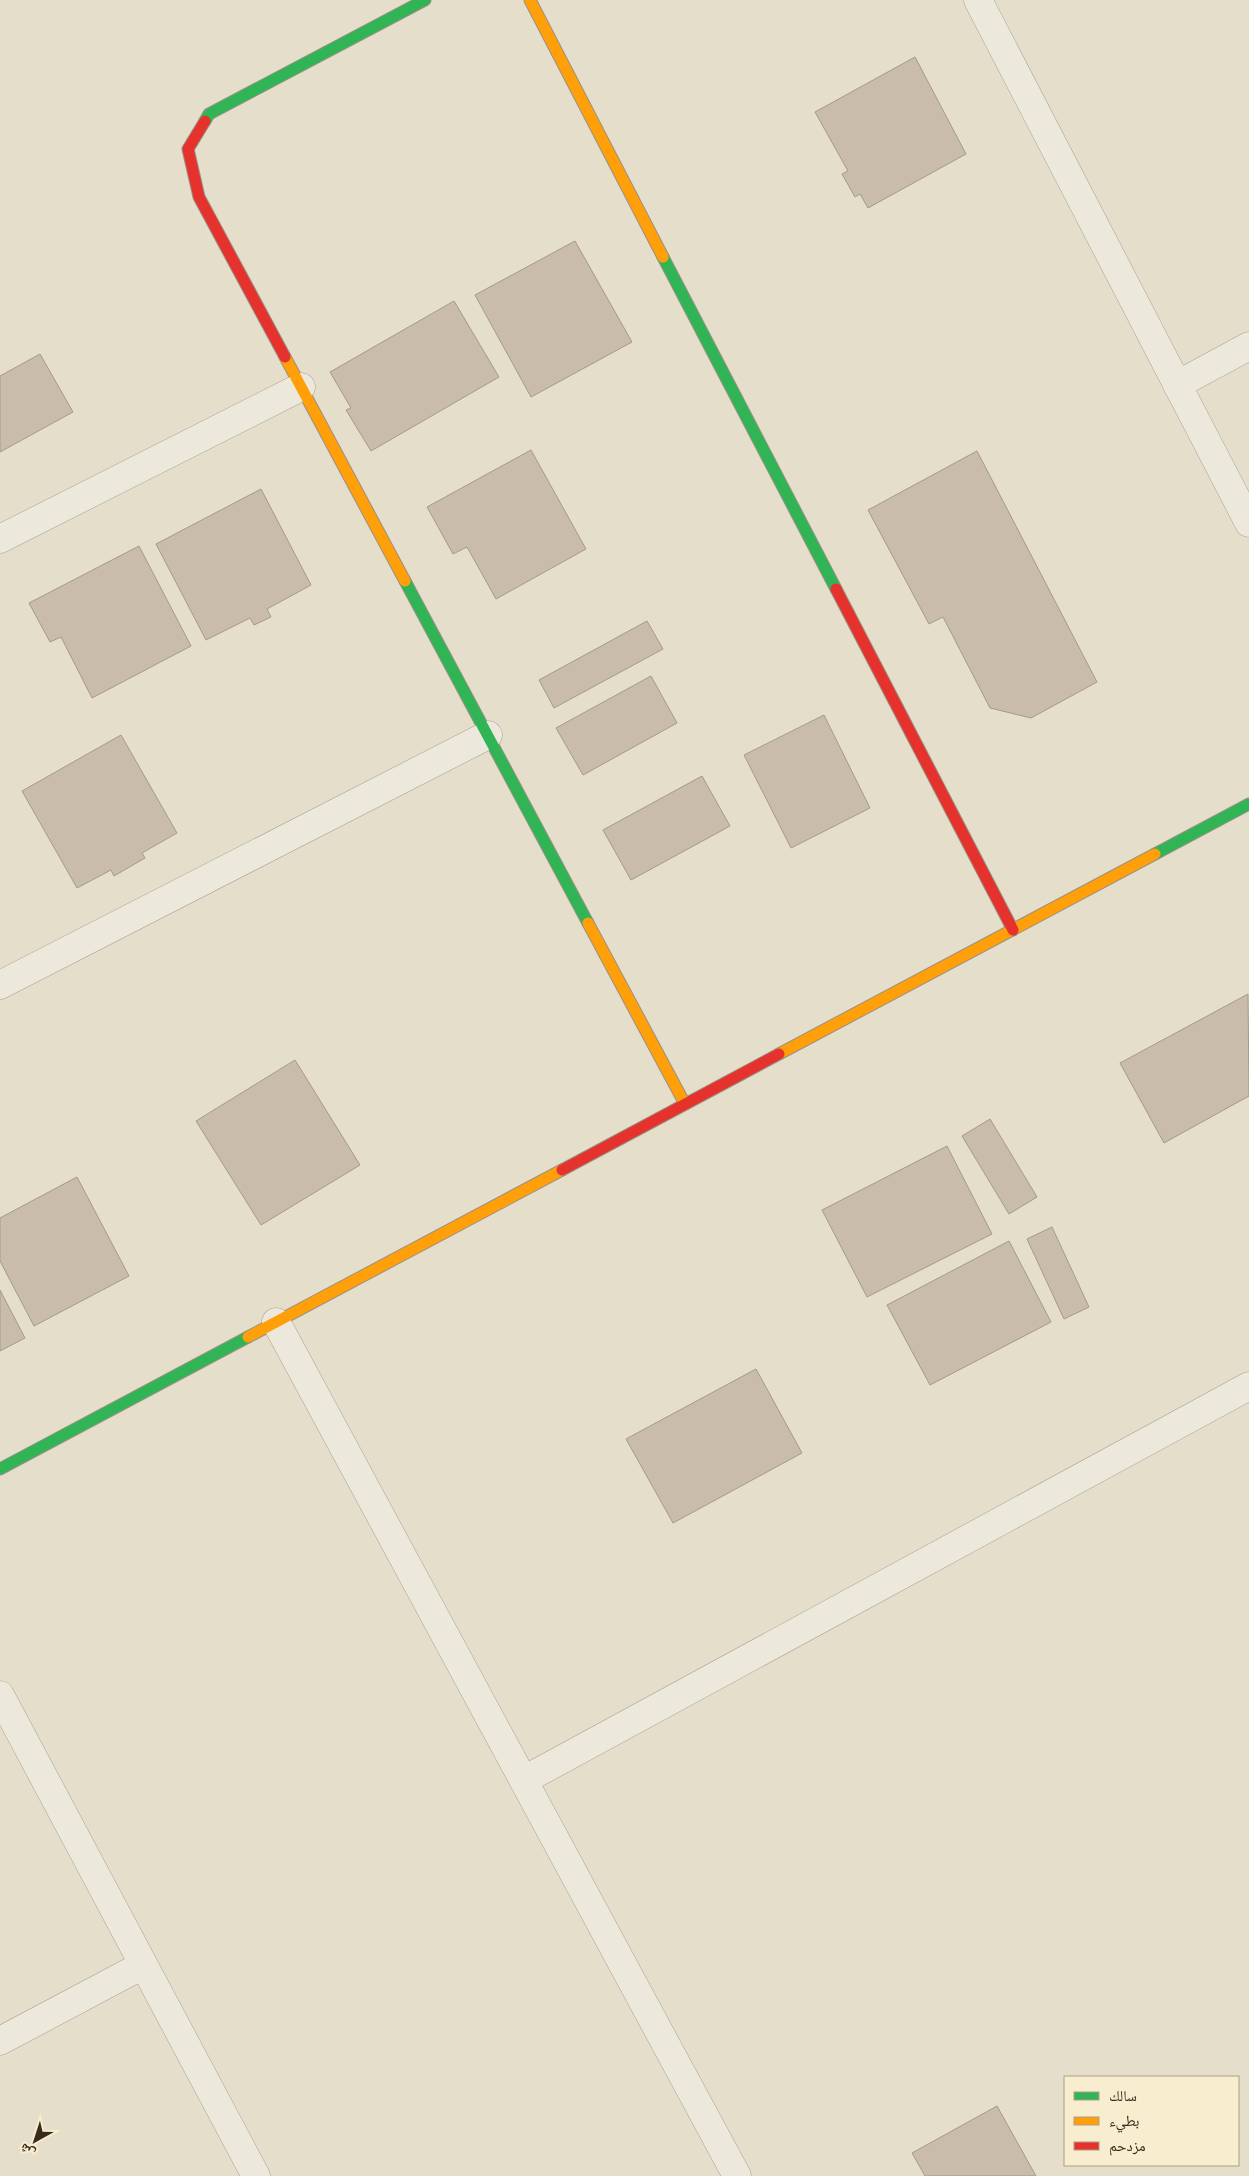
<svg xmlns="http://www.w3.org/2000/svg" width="1249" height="2176" viewBox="0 0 1249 2176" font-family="'PT Serif','Noto Naskh Arabic',serif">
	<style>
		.building { fill: #c9bcab; stroke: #a59989 }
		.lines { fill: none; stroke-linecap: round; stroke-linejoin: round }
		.street-casing { stroke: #aaa293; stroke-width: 29 }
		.fast-casing { stroke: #999284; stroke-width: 13 }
		.slow-casing { stroke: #999284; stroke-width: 13 }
		.jam-casing { stroke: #999284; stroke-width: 13 }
		.street { stroke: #ede8dc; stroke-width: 28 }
		.fast { stroke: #30b455; stroke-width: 11 }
		.slow { stroke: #ff9f0a; stroke-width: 11 }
		.jam { stroke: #e5322d; stroke-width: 11 }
	</style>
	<rect width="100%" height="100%" fill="#e5deca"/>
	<g class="building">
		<polygon points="915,57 966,154 868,208 860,194 855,197 842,174 848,171 815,112"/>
		<polygon points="575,241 632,342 531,397 475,295"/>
		<polygon points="454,301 499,377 371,451 346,410 351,408 330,372"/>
		<polygon points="40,354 73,412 0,452 0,376"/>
		<polygon points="531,450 586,549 496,599 467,547 453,554 427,507"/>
		<polygon points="977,451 1097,682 1031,718 990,708 943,617 929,624 868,510"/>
		<polygon points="261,489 311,585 267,609 271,617 254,625 250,618 206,640 156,544"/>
		<polygon points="139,546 191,646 92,698 61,637 50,642 29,603"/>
		<polygon points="647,621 663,649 554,708 539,680"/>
		<polygon points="651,676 677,723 583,775 556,728"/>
		<polygon points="824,715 870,808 791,848 744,755"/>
		<polygon points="121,735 177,833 142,853 145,858 114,876 111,870 77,888 22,791"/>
		<polygon points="702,776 730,826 631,880 603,830"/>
		<polygon points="1248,994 1249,1096 1164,1143 1120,1063"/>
		<polygon points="295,1060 360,1165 261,1225 196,1121"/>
		<polygon points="990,1119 1037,1197 1009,1214 962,1136"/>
		<polygon points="947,1146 992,1234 867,1297 822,1210"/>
		<polygon points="77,1177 129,1276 34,1326 0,1261 0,1218"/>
		<polygon points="1052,1227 1089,1307 1064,1319 1027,1239"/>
		<polygon points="1009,1241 1051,1322 930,1385 887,1305"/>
		<polygon points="0,1290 25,1338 0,1351"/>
		<polygon points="756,1369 802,1453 673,1523 626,1439"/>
		<polygon points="997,2106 1036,2176 925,2176 912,2153"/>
	</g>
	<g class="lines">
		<defs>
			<g id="street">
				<polyline points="978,0 1249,523"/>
				<polyline points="1177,385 1249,346"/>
				<polyline points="0,539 301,387"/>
				<polyline points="0,985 488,735"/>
				<polyline points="276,1322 737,2176"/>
				<polyline points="0,1695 256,2176"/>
				<polyline points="524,1780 1249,1386"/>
				<polyline points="0,2041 143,1965"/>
			</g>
			<g id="fast">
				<polyline points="205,121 209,114 425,0"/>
				<polyline points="663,257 836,589"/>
				<polyline points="405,581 588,923"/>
				<polyline points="1155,854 1249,804"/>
				<polyline points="0,1469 248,1337"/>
			</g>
			<g id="slow">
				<polyline points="530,0 663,257"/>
				<polyline points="285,357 405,581"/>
				<polyline points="588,923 685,1104"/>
				<polyline points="779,1054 1155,854"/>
				<polyline points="248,1337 562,1170"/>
			</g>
			<g id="jam">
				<polyline points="205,121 188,149 199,197 285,357"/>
				<polyline points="836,589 1013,930"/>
				<polyline points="562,1170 779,1054"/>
			</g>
		</defs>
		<use href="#street" class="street-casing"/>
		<use href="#fast" class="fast-casing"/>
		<use href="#slow" class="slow-casing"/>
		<use href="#jam" class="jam-casing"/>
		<use href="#street" class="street"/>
		<use href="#fast" class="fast"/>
		<use href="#slow" class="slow"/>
		<use href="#jam" class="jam"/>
	</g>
	<rect x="1064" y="2076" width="175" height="90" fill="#f8edce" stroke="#ac9f86"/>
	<rect x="1074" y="2092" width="25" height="8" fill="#30b455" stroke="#ac9f86"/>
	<text x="1109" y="2101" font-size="15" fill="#392a1b">سالك</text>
	<rect x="1074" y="2117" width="25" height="8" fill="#ff9f0a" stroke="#ac9f86"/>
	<text x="1109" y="2126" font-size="15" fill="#392a1b">بطيء</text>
	<rect x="1074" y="2142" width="25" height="8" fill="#e5322d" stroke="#ac9f86"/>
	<text x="1109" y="2151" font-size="15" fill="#392a1b">مزدحم</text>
	<g transform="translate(35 2141) rotate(219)" stroke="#f8edce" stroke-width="4" paint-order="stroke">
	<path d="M0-4L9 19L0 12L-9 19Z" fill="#392a1b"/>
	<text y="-8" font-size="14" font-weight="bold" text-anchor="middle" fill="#392a1b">ش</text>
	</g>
</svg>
